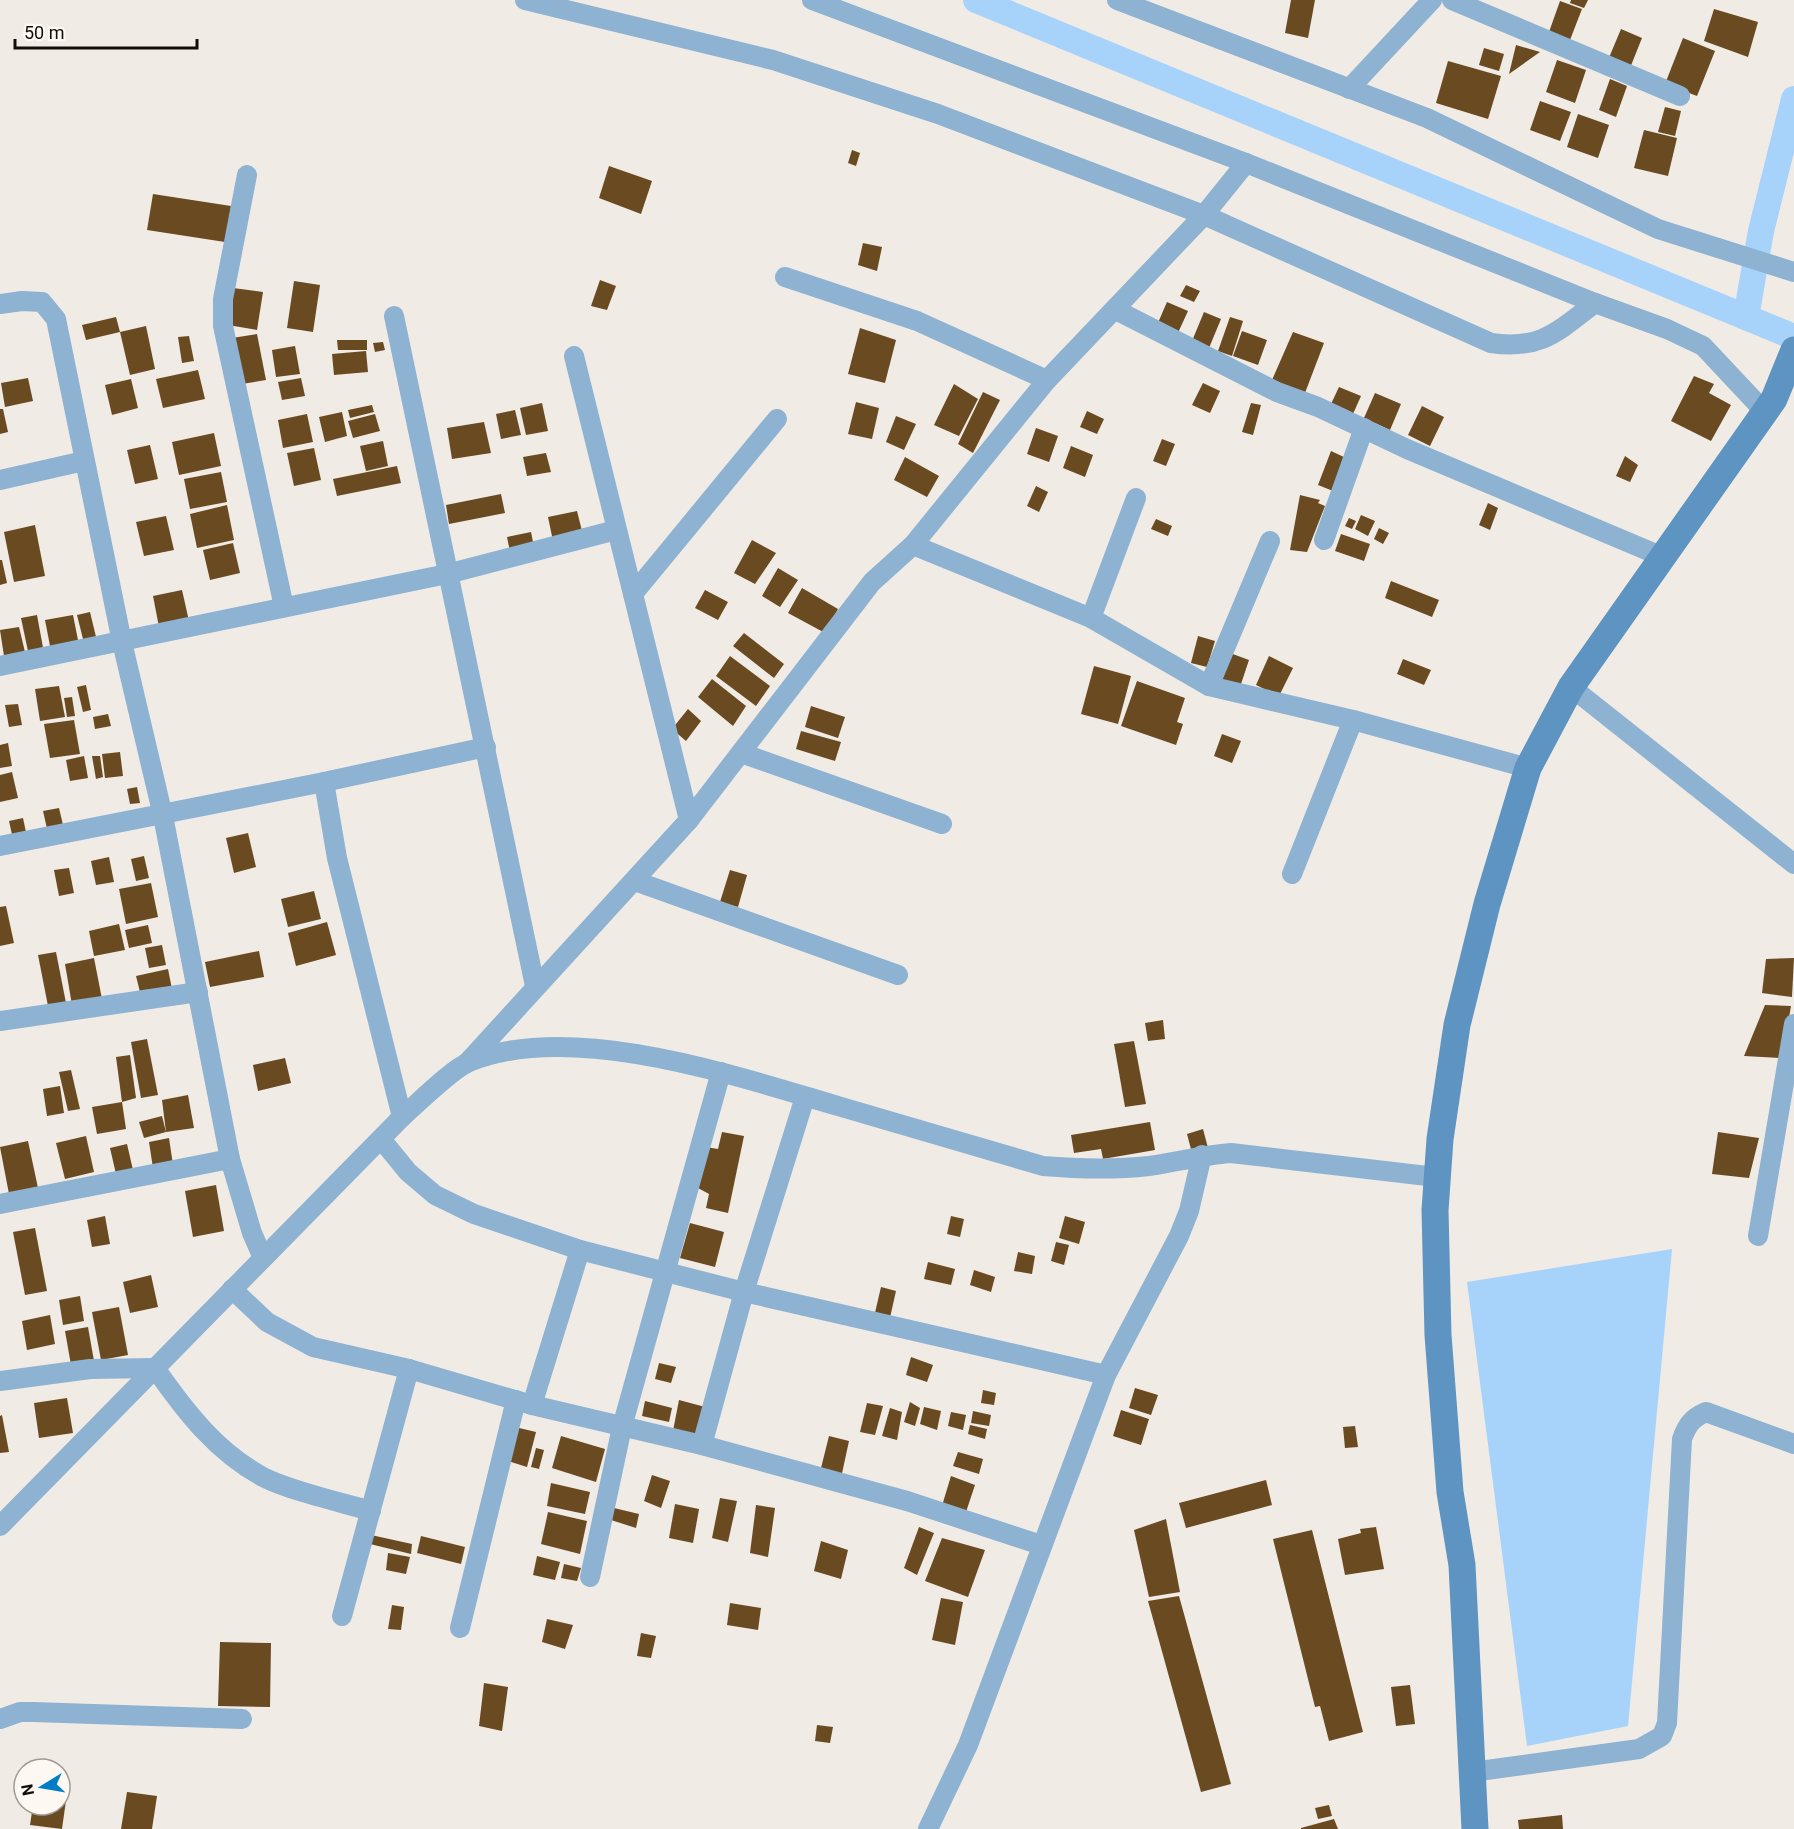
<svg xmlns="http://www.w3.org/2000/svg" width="1794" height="1829" viewBox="0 0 1794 1829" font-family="Roboto,sans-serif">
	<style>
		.water { fill: #a7d3fa }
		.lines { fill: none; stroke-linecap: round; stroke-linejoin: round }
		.canal { stroke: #a7d3fa; stroke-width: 26 }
		.building { fill: #6a4a21 }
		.street { stroke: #8eb2d1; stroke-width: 20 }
		.secondary { stroke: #5e94c1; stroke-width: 27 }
	</style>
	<rect width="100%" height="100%" fill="#f1ebe5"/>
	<polygon class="water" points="1672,1249 1628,1726 1527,1746 1467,1282"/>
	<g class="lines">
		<g class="canal">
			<polyline points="976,0 1794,337"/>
			<polyline points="1746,317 1761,231 1794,99"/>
		</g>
	</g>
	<g class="building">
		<polygon points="1291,0 1315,0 1308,38 1285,33"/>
		<polygon points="1571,0 1588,0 1584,8 1570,3"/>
		<polygon points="1560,1 1582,9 1570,40 1549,32"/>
		<polygon points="1714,9 1758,22 1748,57 1704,41"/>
		<polygon points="1621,29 1642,38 1630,68 1608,60"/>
		<polygon points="1683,38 1715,51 1697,96 1665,84"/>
		<polygon points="1516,45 1540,52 1509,74"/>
		<polygon points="1484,48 1504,54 1499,71 1479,65"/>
		<polygon points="1557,60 1586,70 1575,103 1546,92"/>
		<polygon points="1448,61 1501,76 1488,119 1436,103"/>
		<polygon points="1610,79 1627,86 1616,117 1599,110"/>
		<polygon points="1540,101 1571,112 1560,141 1530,130"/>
		<polygon points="1665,107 1681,111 1675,136 1658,132"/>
		<polygon points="1578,114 1609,125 1598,158 1567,147"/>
		<polygon points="1644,130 1677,138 1668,176 1634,168"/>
		<polygon points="852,150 860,153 856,166 848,163"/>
		<polygon points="609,166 652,181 641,214 599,198"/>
		<polygon points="153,194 231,206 225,242 147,230"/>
		<polygon points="863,243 882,247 877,271 858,265"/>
		<polygon points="600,280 616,286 607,310 591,306"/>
		<polygon points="294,281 320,285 313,332 287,328"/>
		<polygon points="1186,285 1200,291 1194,302 1180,296"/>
		<polygon points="233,288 263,292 257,330 228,325"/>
		<polygon points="1167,302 1188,311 1177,335 1157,325"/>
		<polygon points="1204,312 1221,319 1209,348 1192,341"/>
		<polygon points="116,317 120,332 86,340 82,325"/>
		<polygon points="1230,317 1243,321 1232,356 1218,351"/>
		<polygon points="146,326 155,369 130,375 120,332"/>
		<polygon points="860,328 896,340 885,383 848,374"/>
		<polygon points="1242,331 1267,340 1258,365 1233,356"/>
		<polygon points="1293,332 1324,343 1305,393 1272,380"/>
		<polygon points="257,334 266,380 242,384 232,338"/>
		<polygon points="189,336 194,361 182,363 178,337"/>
		<polygon points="337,340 367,340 367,350 338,350"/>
		<polygon points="383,342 385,350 375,352 373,343"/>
		<polygon points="295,346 300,374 276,377 272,350"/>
		<polygon points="366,351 368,372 334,375 332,354"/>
		<polygon points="198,370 205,399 163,408 156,379"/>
		<polygon points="1694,376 1714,384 1709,393 1731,405 1711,441 1671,421"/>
		<polygon points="28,378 33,401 5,407 1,383"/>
		<polygon points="301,378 305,396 282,400 278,382"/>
		<polygon points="131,379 138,408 112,415 105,385"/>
		<polygon points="1203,383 1220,391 1210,413 1192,405"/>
		<polygon points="954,384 978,399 959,436 934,425"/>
		<polygon points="1339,387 1361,396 1353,414 1331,404"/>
		<polygon points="983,392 1000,400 973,453 958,444"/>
		<polygon points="1375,393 1401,404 1390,430 1364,418"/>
		<polygon points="856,402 879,408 872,439 848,434"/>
		<polygon points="542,403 548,431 526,435 520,408"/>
		<polygon points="1251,403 1261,405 1253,435 1242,432"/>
		<polygon points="372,405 374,412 350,418 348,410"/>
		<polygon points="1422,406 1444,417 1430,446 1408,435"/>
		<polygon points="0,409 3,409 8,432 0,434"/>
		<polygon points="515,410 521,435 501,439 496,414"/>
		<polygon points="1087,411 1104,419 1097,434 1080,427"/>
		<polygon points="342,412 347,436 325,442 319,417"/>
		<polygon points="307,414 313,442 283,448 278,420"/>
		<polygon points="375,414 380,431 353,438 348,421"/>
		<polygon points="896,416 916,424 904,450 886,442"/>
		<polygon points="484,422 491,453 452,459 447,428"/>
		<polygon points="1036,428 1058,436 1049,462 1027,454"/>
		<polygon points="214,433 221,466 179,475 172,442"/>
		<polygon points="1162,439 1175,444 1166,466 1153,461"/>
		<polygon points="383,441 388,466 366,471 360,446"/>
		<polygon points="150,445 158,479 135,484 127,450"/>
		<polygon points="1071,446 1093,455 1085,477 1063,468"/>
		<polygon points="314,448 321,480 294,486 287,453"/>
		<polygon points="1331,451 1346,458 1333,491 1318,485"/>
		<polygon points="546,453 551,472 527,476 523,457"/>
		<polygon points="1625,456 1638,465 1630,482 1616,476"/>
		<polygon points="905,457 939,476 927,497 894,480"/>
		<polygon points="397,466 401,483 337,496 333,479"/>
		<polygon points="221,472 227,502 190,509 184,479"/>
		<polygon points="1036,486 1048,492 1039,512 1027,506"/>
		<polygon points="501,494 505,513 449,524 446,505"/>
		<polygon points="1300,495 1320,500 1318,503 1325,506 1307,552 1290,550"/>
		<polygon points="1488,503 1498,508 1490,530 1479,525"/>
		<polygon points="227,505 234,540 197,548 190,514"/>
		<polygon points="577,511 583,535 553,541 548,517"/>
		<polygon points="1361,515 1375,521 1368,536 1355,529"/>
		<polygon points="166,516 174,550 144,556 136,522"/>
		<polygon points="1349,518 1356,521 1352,529 1345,526"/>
		<polygon points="1156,519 1172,526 1168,536 1151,529"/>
		<polygon points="35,525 45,576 14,582 4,532"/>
		<polygon points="1379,528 1389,533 1383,544 1374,539"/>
		<polygon points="531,532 534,547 510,552 507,537"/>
		<polygon points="1341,534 1370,544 1364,561 1335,551"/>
		<polygon points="752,540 776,553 755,584 734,573"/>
		<polygon points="233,543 240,573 210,580 203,550"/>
		<polygon points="0,560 2,560 7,583 0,585"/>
		<polygon points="778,568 798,580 780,607 762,596"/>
		<polygon points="1391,581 1439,600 1432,617 1385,598"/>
		<polygon points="802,588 838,609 825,633 788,613"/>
		<polygon points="182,590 189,621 159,627 153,596"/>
		<polygon points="705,590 728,602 718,620 695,608"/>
		<polygon points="90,612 97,641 84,643 77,615"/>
		<polygon points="37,615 44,653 29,656 21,618"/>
		<polygon points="73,615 79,645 51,651 45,620"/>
		<polygon points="19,627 25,652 4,656 0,630"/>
		<polygon points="744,633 784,664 774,678 733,646"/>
		<polygon points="1198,636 1215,641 1207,667 1191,663"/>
		<polygon points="1230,653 1249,660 1240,687 1221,680"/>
		<polygon points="730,656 770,686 756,706 716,676"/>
		<polygon points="1269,656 1293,668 1279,696 1256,685"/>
		<polygon points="1403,659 1431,670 1424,685 1397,674"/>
		<polygon points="1094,666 1131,676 1118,724 1081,714"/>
		<polygon points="712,679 746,706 733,726 698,697"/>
		<polygon points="1137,681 1185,698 1177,722 1183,724 1176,745 1121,726"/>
		<polygon points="86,685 91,710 83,712 77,687"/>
		<polygon points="59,686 65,717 40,721 35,689"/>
		<polygon points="72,697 75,716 67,717 64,698"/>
		<polygon points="18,704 22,725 9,727 5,705"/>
		<polygon points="811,706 845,717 838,738 805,727"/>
		<polygon points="688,709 701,721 686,741 672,729"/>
		<polygon points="108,714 111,726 95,729 93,717"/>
		<polygon points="74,720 80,754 50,758 44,724"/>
		<polygon points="801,731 841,742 835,761 796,749"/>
		<polygon points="1222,734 1241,741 1232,763 1214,756"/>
		<polygon points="8,743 12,766 0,768 0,745"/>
		<polygon points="120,752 123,776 105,778 102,754"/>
		<polygon points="84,756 88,778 70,781 66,760"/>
		<polygon points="92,756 100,756 103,777 96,779"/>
		<polygon points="12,772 18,798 0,802 0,775"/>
		<polygon points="137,787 140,803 130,804 127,789"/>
		<polygon points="59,808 64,829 48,833 43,811"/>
		<polygon points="23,818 27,837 13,839 9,821"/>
		<polygon points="248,833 256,867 234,873 226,838"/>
		<polygon points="144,856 149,878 136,881 131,859"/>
		<polygon points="109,857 114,882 96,885 91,861"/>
		<polygon points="69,868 74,893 59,896 54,870"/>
		<polygon points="730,870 747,875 738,907 720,902"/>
		<polygon points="151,883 158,917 126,924 119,889"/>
		<polygon points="314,891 321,919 288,927 281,899"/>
		<polygon points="6,906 14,943 0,946 0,907"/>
		<polygon points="327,922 336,955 296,966 288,933"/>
		<polygon points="119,924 125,950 94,956 89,931"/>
		<polygon points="148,925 152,943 129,948 125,930"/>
		<polygon points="162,945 166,965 149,968 145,948"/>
		<polygon points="259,951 264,977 210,987 205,962"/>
		<polygon points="56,952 66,1003 48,1006 38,955"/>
		<polygon points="94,958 102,999 72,1005 65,964"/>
		<polygon points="1794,958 1792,997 1762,993 1766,959"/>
		<polygon points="168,969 172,989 141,996 136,976"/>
		<polygon points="1765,1005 1791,1006 1782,1058 1744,1056"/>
		<polygon points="1163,1020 1165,1039 1148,1041 1145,1023"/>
		<polygon points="147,1039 158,1095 141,1098 131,1042"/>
		<polygon points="1134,1041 1146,1104 1125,1107 1114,1044"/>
		<polygon points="130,1055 136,1098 122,1102 116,1057"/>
		<polygon points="285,1058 291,1083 258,1091 253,1065"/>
		<polygon points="71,1070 80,1109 68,1111 59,1072"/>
		<polygon points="60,1086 64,1113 47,1116 43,1089"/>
		<polygon points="188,1095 194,1128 166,1132 162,1100"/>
		<polygon points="122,1102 126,1129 97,1134 92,1107"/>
		<polygon points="162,1116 166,1132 144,1138 139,1122"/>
		<polygon points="1150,1122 1155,1150 1103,1159 1101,1149 1074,1153 1071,1135"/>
		<polygon points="1203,1129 1208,1148 1192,1153 1187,1134"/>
		<polygon points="722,1132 744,1136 728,1213 706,1208 709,1194 698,1188 706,1147 718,1149"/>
		<polygon points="1718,1132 1759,1138 1749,1178 1712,1174"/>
		<polygon points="86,1136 94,1172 65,1179 56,1143"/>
		<polygon points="169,1138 173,1165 153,1168 149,1142"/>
		<polygon points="28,1141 38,1188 9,1194 0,1147"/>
		<polygon points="127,1144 133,1170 116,1174 110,1148"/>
		<polygon points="216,1185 224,1231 193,1237 185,1191"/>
		<polygon points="105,1216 110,1244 92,1247 87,1220"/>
		<polygon points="951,1216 964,1219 960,1237 947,1234"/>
		<polygon points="1065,1216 1085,1222 1079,1244 1059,1238"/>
		<polygon points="690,1223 724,1232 715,1267 680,1258"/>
		<polygon points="35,1228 47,1291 25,1295 13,1232"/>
		<polygon points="1056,1242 1069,1245 1064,1265 1051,1261"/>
		<polygon points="1018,1252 1035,1256 1032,1274 1014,1271"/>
		<polygon points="928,1262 955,1269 951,1285 924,1279"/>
		<polygon points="974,1270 995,1277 991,1292 970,1285"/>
		<polygon points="151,1275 158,1307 130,1313 123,1282"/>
		<polygon points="881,1287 896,1291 889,1322 874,1317"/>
		<polygon points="80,1296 84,1321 63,1325 59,1300"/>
		<polygon points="119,1307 128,1355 101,1360 92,1312"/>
		<polygon points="50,1315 55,1344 27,1350 22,1321"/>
		<polygon points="88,1327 94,1361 71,1365 65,1331"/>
		<polygon points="911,1357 933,1365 927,1382 906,1375"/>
		<polygon points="659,1363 676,1367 671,1383 655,1379"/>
		<polygon points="1135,1388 1158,1395 1151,1415 1129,1408"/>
		<polygon points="983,1390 996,1393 994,1405 981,1403"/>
		<polygon points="67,1398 73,1433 39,1438 34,1403"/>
		<polygon points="679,1400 709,1408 700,1442 672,1436"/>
		<polygon points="645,1401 672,1408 669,1422 642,1416"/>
		<polygon points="910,1402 920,1408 915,1426 904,1422"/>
		<polygon points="867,1403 883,1406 875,1435 860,1432"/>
		<polygon points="924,1407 941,1411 937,1430 920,1424"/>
		<polygon points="890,1408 902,1412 897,1440 882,1436"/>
		<polygon points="1121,1410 1149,1419 1141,1445 1113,1436"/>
		<polygon points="973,1411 991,1415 989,1426 971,1423"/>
		<polygon points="951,1412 966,1415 963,1430 948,1426"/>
		<polygon points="2,1415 9,1452 0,1453 0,1416"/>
		<polygon points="970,1425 987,1429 985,1439 968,1434"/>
		<polygon points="1355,1426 1358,1447 1345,1448 1343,1427"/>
		<polygon points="515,1427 536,1432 527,1467 508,1461"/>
		<polygon points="561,1436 605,1449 596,1482 552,1468"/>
		<polygon points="829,1436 849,1441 841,1478 820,1472"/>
		<polygon points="536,1448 544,1450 539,1469 531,1467"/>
		<polygon points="958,1452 983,1459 979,1474 953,1466"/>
		<polygon points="652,1475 670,1481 661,1508 644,1501"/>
		<polygon points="951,1476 975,1485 964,1518 941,1509"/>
		<polygon points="1266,1480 1272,1505 1186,1528 1179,1503"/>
		<polygon points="551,1483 590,1492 585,1514 547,1506"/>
		<polygon points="720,1498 737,1501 728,1542 712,1538"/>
		<polygon points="675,1504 699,1509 693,1543 669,1538"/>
		<polygon points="756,1505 775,1508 768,1557 750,1553"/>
		<polygon points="614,1508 639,1514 636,1528 611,1520"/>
		<polygon points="548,1512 587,1521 580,1554 541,1544"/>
		<polygon points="1166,1519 1180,1592 1149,1597 1134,1530"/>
		<polygon points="919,1527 934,1533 917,1575 904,1568"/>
		<polygon points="1376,1527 1384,1569 1345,1575 1338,1539 1361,1533 1360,1529"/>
		<polygon points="1312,1530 1363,1732 1329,1741 1320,1706 1315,1707 1273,1539"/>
		<polygon points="371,1535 412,1544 411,1554 370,1544"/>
		<polygon points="421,1536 465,1547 461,1564 417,1553"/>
		<polygon points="942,1538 985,1550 968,1597 925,1581"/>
		<polygon points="821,1541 848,1550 841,1579 814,1571"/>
		<polygon points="388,1553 410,1557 406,1574 386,1570"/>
		<polygon points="537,1556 560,1562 555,1580 533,1575"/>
		<polygon points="564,1564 581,1568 577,1581 561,1578"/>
		<polygon points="1179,1596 1231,1784 1201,1792 1148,1601"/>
		<polygon points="941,1598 963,1602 955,1645 932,1640"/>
		<polygon points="730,1603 761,1608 758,1630 727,1625"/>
		<polygon points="392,1605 404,1607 401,1630 388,1629"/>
		<polygon points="547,1619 573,1625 565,1649 542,1642"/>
		<polygon points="641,1633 656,1636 651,1658 637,1656"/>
		<polygon points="220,1642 271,1643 270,1707 218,1706"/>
		<polygon points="484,1683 508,1687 502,1731 479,1726"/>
		<polygon points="1410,1685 1415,1724 1396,1726 1391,1687"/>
		<polygon points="817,1725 833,1727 830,1743 815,1741"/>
		<polygon points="60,1778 69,1779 62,1829 30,1825 33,1805 60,1805"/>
		<polygon points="127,1792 157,1796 152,1829 121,1829"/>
		<polygon points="1329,1805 1332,1816 1318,1819 1315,1808"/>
		<polygon points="1562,1815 1563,1829 1519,1829 1518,1820"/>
		<polygon points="1334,1819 1338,1829 1301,1829 1301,1828"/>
	</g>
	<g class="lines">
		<g class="street">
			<path d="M525 0 773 60 938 114 1204 215 1491 343C1541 350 1557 332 1595 303"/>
			<polyline points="812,0 1246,163 1595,303 1667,329 1703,346 1764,411"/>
			<polyline points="1117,0 1427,118 1658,229 1794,272"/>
			<polyline points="1452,0 1680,96"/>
			<polyline points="1349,89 1432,0"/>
			<polyline points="247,175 223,299 223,326 284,607"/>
			<polyline points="785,277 917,321 1047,380"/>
			<polyline points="0,304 22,301 42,302 56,319 122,642 163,816 230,1159 252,1233 263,1258"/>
			<polyline points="1116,310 1277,392 1318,407 1407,449 1663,557"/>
			<polyline points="394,316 535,986"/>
			<polyline points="574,356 689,820"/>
			<polyline points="0,480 84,461"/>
			<polyline points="1324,540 1364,428"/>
			<polyline points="913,545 1091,618 1209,686 1353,720 1528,768"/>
			<polyline points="633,594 777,419"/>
			<polyline points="1091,618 1136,498"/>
			<polyline points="0,666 447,574 616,530"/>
			<polyline points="1209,686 1270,541"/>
			<polyline points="1571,687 1794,864"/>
			<polyline points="741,753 942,824"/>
			<polyline points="324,782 486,747"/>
			<polyline points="0,846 324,782 337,858 402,1117"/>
			<polyline points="1292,874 1353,720"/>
			<polyline points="635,881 898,975"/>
			<polyline points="0,1021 198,992"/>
			<polyline points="467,1063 689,820 872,582 913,545 1047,380 1204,215 1246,163"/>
			<polyline points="381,1139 408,1172 435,1195 474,1214 580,1250 744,1292 1106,1375"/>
			<polyline points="0,1204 230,1159"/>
			<polyline points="1758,1236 1794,1024"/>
			<polyline points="232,1289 267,1322 313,1347 409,1369 532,1405 702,1445 907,1501 1041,1545"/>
			<path d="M0 1381 90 1369 155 1368C185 1411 217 1453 265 1478 294 1492 340 1502 371 1511"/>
			<polyline points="532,1405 580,1250"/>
			<polyline points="702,1445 744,1292 805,1097"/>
			<path d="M0 1526 402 1117C418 1103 452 1069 469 1062 571 1020 736 1076 838 1106 906 1126 975 1146 1043 1166 1079 1169 1113 1170 1149 1166 1177 1162 1203 1155 1231 1153L1436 1177"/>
			<polyline points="590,1577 622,1427 721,1072"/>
			<polyline points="342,1616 409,1369"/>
			<polyline points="460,1628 516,1400"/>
			<polyline points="0,1719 20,1712 33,1712 242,1719"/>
			<path d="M1472 1772 1639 1749 1662 1736 1667 1723 1682 1439C1687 1425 1692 1418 1706 1412L1794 1444"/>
			<polyline points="928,1829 968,1745 1106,1375 1179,1236 1189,1211 1202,1155"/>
		</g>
		<polyline class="secondary" points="1475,1829 1462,1565 1450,1492 1438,1335 1435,1210 1440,1139 1457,1025 1487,904 1528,768 1571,687 1774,399 1794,350"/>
	</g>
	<g transform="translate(42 1787) rotate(259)"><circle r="28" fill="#fef8f2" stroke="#9f9a96" stroke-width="1.5"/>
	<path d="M0-4.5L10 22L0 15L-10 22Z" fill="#017dc6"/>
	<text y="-9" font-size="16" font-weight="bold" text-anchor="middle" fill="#100e0c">N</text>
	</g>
	<path d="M15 39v9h182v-9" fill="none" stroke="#100e0c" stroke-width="3"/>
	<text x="24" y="39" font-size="18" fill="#100e0c" stroke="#fef8f2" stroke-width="4.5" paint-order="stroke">50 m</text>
</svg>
